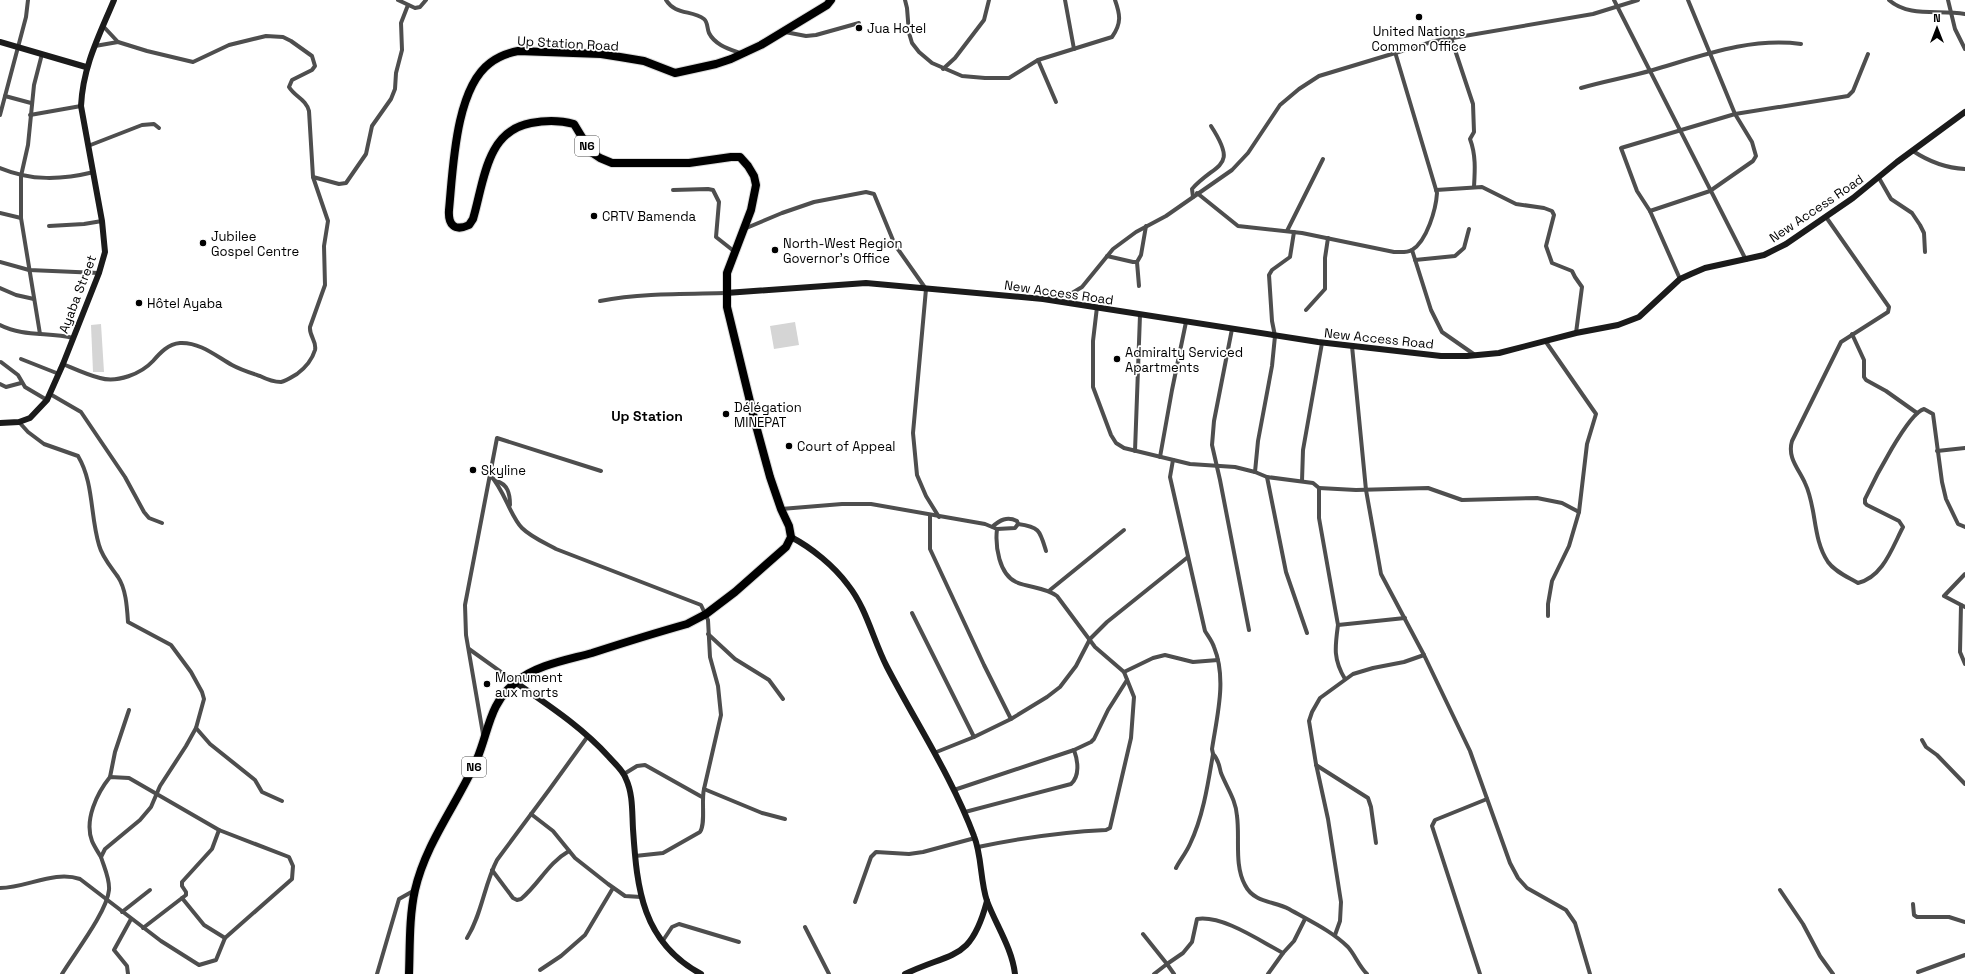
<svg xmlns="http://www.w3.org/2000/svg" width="1965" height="974" viewBox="0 0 1965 974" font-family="'Space Grotesk',sans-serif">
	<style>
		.green { fill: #d5d5d5 }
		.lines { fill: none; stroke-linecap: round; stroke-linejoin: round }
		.highway-casing { stroke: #dbdbdb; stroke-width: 10 }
		.street { stroke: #4e4e4e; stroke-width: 4 }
		.secondary { stroke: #1b1b1b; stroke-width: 6 }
		.highway { stroke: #000; stroke-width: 8 }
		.poi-dot { fill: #000; stroke: #fff; stroke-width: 1.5 }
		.labels { text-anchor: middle; stroke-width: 3.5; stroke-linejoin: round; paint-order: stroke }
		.shield { fill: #fff; stroke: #4c4c4c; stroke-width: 1 }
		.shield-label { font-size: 12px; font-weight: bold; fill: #000 }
		.poi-label { font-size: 13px; fill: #000; stroke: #fff; text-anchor: start }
		.street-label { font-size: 13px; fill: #000; stroke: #fff }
		.neighbourhood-label { font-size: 14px; font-weight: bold; fill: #000; stroke: #fff }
	</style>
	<rect width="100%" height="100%" fill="#fff"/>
	<g class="green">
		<polygon points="795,322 799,345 774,349 770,326"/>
		<polygon points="101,324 104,372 93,372 91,325"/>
	</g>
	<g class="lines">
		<defs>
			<path id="highway" d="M409 974C410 946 409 917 415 890 426 842 458 803 477 759 489 731 489 703 516 682 536 665 567 660 592 653 623 643 655 633 687 624L706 614 735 592 786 547 791 537 789 526 781 509 770 477 755 422 727 307V273L751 210 756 185 754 176 748 166 740 157H731L689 163H612L600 158 591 152 574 124C560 120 546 120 531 123 486 131 484 182 473 219L469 225C454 232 448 224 449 210 453 170 455 89 490 63 499 56 508 53 518 51L601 54 620 57 644 61 675 73 716 64 731 59 761 45 827 5 831 0"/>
		</defs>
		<use href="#highway" class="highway-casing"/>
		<g class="street">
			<polyline points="398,0 415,8 420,7 426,0"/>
			<path d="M666 0C675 15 692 10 704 19 708 22 707 29 709 33 715 45 729 49 740 53"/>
			<path d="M905 0 907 8 909 33 912 43 919 52 932 63 962 76 985 78H1009L1038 60 1112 37C1122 23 1120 14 1115 0"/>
			<polyline points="1065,0 1074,49"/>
			<polyline points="1614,0 1746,260"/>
			<path d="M1889 0C1909 18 1940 9 1965 14"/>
			<polyline points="1948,0 1955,29 1965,49"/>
			<polyline points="785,32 806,36 816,35 859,23"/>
			<path d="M1451 38 1473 104 1474 132 1470 139C1476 155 1475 170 1474 187"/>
			<polyline points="95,46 118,42"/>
			<polyline points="1038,60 1056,102"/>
			<polyline points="943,69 955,58 984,20 989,0"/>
			<path d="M1581 88C1605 81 1629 77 1653 70 1701 56 1750 37 1801 44"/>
			<polyline points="5,96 31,103"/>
			<polyline points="0,115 26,17 28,0"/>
			<polyline points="30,115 81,106"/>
			<polyline points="88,146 142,125 154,124 159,128"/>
			<path d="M1913 151C1928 161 1946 168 1965 169"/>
			<path d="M0 168C31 181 61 180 94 172"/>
			<polyline points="313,177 339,184 346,183 366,154 372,126 391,99 395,89 396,73 402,50 401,23 408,5"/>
			<polyline points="1879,178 1891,199 1912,213 1920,225 1924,233 1925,252"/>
			<polyline points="673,190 708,189 713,190 719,202 716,237 735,252"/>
			<polyline points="1436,190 1482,187 1516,204 1544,208 1552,211 1554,215 1546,246 1552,263 1572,271 1575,277 1582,287 1576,333"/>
			<path d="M1197 193 1238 226 1302 233 1394 252C1400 252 1407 253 1412 250 1427 241 1436 209 1437 193L1395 52"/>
			<path d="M1193 197 1192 189C1216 162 1239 169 1211 126"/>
			<polyline points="1650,211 1710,191 1753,161 1756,156 1752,142 1735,114 1688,0"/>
			<polyline points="0,213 21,218"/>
			<path d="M1826 217 1889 307 1888 312 1841 342 1792 441C1787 458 1799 469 1805 483 1817 508 1812 538 1828 562 1835 572 1848 577 1858 583 1883 577 1892 548 1903 527L1899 521 1867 505 1865 503V499C1873 482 1908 413 1924 409L1933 414 1942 482 1946 499 1958 524 1965 527"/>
			<polyline points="49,226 84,224 102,221"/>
			<polyline points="744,229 782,213 814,202 866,192 874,194 895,245 926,289 913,433 917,475 926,496 939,517"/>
			<polyline points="1287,231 1323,159"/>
			<polyline points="1412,250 1431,310 1442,332 1475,355"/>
			<polyline points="1107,256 1133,262 1137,262 1141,255 1146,226"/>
			<polyline points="1415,260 1455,256 1464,248 1469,229"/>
			<polyline points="0,262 29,270 99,273"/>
			<polyline points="1137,262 1139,286"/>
			<polyline points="1680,279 1650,211 1637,191 1621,148 1735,114 1848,96 1853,91 1868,54"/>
			<polyline points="0,288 16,295 34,299"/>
			<polyline points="1049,298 1072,293 1082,287 1113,249 1136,232 1166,216 1232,170 1248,153 1280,105 1299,89 1319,76 1435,41 1593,14 1638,0"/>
			<path d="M600 301C641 293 684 294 726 293"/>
			<polyline points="1097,307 1093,341 1093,387 1111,435 1116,443 1124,448 1190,464 1235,467 1255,472 1258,441 1272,366 1275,336 1272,321 1269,275 1272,270 1290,257 1294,232"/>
			<polyline points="1306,310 1325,289 1325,258 1328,238"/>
			<path d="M0 325C23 337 48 332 73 338"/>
			<polyline points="1232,329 1214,421 1212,445 1220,480 1249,630"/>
			<polyline points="40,334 21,218 21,176 28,145 34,85 42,54"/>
			<polyline points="1852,334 1864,360 1864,377 1866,380 1886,391 1917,413"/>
			<polyline points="1546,342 1596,414 1587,444 1579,512 1569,546 1552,581 1548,604 1548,616"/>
			<polyline points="1352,346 1366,490 1381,574 1424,655 1470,751 1510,863 1518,878 1527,888 1566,910 1575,923 1590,974"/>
			<polyline points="21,359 59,374"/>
			<polyline points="1,362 18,375 25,387 47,400"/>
			<path d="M63 364C75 369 88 375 100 378 117 383 141 374 153 361 160 353 168 344 180 343 200 342 216 356 232 365 241 370 251 373 260 376 266 379 274 382 281 382 286 381 292 377 297 374 305 368 312 360 315 350 317 341 309 336 310 327L325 285 324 246 328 221 313 177 309 111C306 99 295 97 289 87L292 80 312 70 315 66 312 56 291 41 283 37 266 36 229 45 193 62 147 51 118 42 103 26"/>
			<polyline points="0,384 6,387 21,383"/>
			<polyline points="50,394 81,412 125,477 144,512 149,518 162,523"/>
			<path d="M19 422 28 432 44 444 78 456C94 483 90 515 99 545 102 557 111 567 118 577 126 589 127 607 128 622L171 645 191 672 202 692 204 699 196 728 186 746 160 786 151 807 140 820 105 849 101 857C104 867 110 879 109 890 107 912 74 954 62 974"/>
			<polyline points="1135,451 1140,315"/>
			<polyline points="1937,451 1965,448"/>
			<polyline points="1160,457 1172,390 1186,322"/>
			<path d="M1173 460 1170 477 1205 631C1208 636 1212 641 1214 647 1227 679 1217 716 1212 749L1213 754C1219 760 1219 766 1221 773 1227 788 1236 800 1237 816 1240 838 1234 865 1245 885 1254 903 1274 901 1289 909 1308 920 1332 931 1348 947 1355 955 1359 966 1367 974"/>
			<path d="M1255 472 1267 477 1313 483 1319 488V518L1338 625C1335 647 1333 659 1345 679"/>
			<path d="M490 475C504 489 510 516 522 528 531 537 545 543 556 549L701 605 708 620 710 657 718 686 721 715 704 789 762 813 785 819"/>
			<polyline points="1267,477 1286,572 1307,633"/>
			<path d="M496 481C508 484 510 494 510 505"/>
			<polyline points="1302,481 1303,450 1322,343"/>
			<polyline points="1319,488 1356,490 1428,488 1462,500 1537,498 1562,503 1579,512"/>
			<path d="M781 509 842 504H871L985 524 997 529 1015 528 1018 524 1017 521C1007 516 1000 520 992 527"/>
			<polyline points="930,516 930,549 984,665 1011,719"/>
			<path d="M1018 524C1040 527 1040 531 1046 551"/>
			<polyline points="1965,574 1944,596 1965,607"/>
			<polyline points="1050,590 1124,530"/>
			<polyline points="1961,605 1960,652 1965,664"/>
			<polyline points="912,613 974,737"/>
			<polyline points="1338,625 1405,618"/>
			<polyline points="708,634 735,659 769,680 783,699"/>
			<polyline points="469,649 515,682"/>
			<polyline points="1124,672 1153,658 1165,655 1193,662 1218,660"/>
			<polyline points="196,728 210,744 255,780 262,792 282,801"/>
			<polyline points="483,734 466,635 465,605 497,438 601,471"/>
			<polyline points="1922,740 1926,747 1937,755 1965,784"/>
			<polyline points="934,753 974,737 1011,719 1047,697 1060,687 1076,666 1090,639 1107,622 1188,557"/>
			<polyline points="1316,765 1368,798 1371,807 1376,843"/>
			<polyline points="624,774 637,766 645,765 702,797"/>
			<polyline points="110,777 115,752 129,710"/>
			<polyline points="954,790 1074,750 1091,742 1094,739 1108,710 1127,680"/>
			<path d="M965 812 1071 784C1080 776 1078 761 1074 750"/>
			<polyline points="531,814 553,831 575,858 608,884 625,896 641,897"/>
			<path d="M978 847C1021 838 1062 832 1106 830L1110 828 1131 738 1134 697 1124 672 1095 647 1057 596C1045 587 1030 588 1016 582 999 574 995 546 997 529"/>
			<path d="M635 856 663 853 700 832C706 823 701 801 704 789"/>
			<path d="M1176 868C1180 860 1186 853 1190 844 1203 817 1208 784 1213 754"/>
			<path d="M492 870 513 898 517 900 521 899C539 884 548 863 569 851"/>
			<path d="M0 888C27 888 54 870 80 879L161 941 199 965 216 960 225 938 292 879 293 866 289 857 219 830 129 778 110 777C97 793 84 820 92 841 94 846 98 852 101 857"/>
			<polyline points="1780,890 1803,924 1820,956 1833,974"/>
			<polyline points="182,898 204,925 225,938"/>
			<polyline points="855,902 871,857 876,852 909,854 923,852 975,838"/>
			<polyline points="1913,904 1914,915 1917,917 1949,917 1965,922"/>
			<polyline points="122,912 150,890"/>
			<polyline points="805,927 829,974"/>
			<polyline points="143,928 186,895 186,892 182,886 182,882 212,849 219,830"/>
			<path d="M1143 934 1167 964 1183 953 1192 942 1197 919C1223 915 1260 941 1283 953L1294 941 1305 919"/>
			<polyline points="1335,935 1340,921 1341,902 1328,819 1316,764 1309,721 1312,712 1320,698 1353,674 1373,668 1404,662 1424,655"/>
			<path d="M467 938C482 914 484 885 497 860L549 790 588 736"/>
			<polyline points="662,942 672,927 679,924 739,942"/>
			<polyline points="540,970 561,956 585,935 613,888"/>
			<polyline points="1918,972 1965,955"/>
			<polyline points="128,974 127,966 114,950 131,919"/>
			<polyline points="377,974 399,899 415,890"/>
			<polyline points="1154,974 1167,964 1174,974"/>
			<polyline points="1268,974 1283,953"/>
			<polyline points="1480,974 1432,826 1435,820 1487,799"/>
		</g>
		<g class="secondary">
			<polyline points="0,42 86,67"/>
			<polyline points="726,293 866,283 1043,299 1318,342 1441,356 1467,356 1499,353 1576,333 1618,325 1639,317 1680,279 1691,274 1705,268 1764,255 1786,244 1853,198 1897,162 1965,112"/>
			<path d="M0 423 19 422 30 418 47 400 63 364 99 273 105 252 102 221 81 106C83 66 99 36 114 0"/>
			<path d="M791 537C812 548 834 566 848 585 867 609 873 640 887 667 916 723 952 777 974 836 982 856 980 880 987 901 996 925 1012 948 1015 974"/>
			<path d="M515 682C548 705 582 727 609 757 615 764 623 770 626 779 633 794 632 812 633 829 637 889 642 942 701 974"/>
			<path d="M905 974C954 951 971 961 987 901"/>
		</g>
		<use href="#highway" class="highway"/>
	</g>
	<g class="poi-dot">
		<circle cx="1419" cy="17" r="4"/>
		<circle cx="859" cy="28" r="4"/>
		<circle cx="594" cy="216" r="4"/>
		<circle cx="203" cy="243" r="4"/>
		<circle cx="775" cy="250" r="4"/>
		<circle cx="139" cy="303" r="4"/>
		<circle cx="1117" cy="359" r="4"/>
		<circle cx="726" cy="414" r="4"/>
		<circle cx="789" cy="446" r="4"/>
		<circle cx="473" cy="470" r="4"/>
		<circle cx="487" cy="684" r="4"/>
	</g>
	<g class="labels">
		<g class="shield">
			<rect x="575" y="136" width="24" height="20" rx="3"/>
			<rect x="462" y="757" width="24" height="20" rx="3"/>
		</g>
		<g class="shield-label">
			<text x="587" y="150">N6</text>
			<text x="474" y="771">N6</text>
		</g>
		<g class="poi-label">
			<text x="867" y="33">Jua Hotel</text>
			<text x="1419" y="36" text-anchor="middle">United Nations<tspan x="1419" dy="15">Common Office</tspan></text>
			<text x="602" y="221">CRTV Bamenda</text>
			<text x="211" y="241">Jubilee<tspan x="211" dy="15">Gospel Centre</tspan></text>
			<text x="783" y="248">North-West Region<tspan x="783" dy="15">Governor's Office</tspan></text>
			<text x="147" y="308">Hôtel Ayaba</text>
			<text x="1125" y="357">Admiralty Serviced<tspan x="1125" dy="15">Apartments</tspan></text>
			<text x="734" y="412">Délégation<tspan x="734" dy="15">MINEPAT</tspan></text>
			<text x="797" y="451">Court of Appeal</text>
			<text x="481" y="475">Skyline</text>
			<text x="495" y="682">Monument<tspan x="495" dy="15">aux morts</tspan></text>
		</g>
		<g class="street-label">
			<text transform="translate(568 43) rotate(3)" y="5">Up Station Road</text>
			<text transform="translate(1816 208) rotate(-34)" y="5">New Access Road</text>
			<text transform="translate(1059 292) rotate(8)" y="5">New Access Road</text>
			<text transform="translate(77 294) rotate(-69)" y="5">Ayaba Street</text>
			<text transform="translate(1379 338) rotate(6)" y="5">New Access Road</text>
		</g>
		<g class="neighbourhood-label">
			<text x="647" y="421">Up Station</text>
		</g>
	</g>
	<g transform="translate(1937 28)" stroke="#ffffff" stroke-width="3" paint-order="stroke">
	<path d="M0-3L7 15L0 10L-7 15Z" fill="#000000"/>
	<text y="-6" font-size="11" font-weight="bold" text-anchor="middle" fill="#000000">N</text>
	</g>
</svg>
